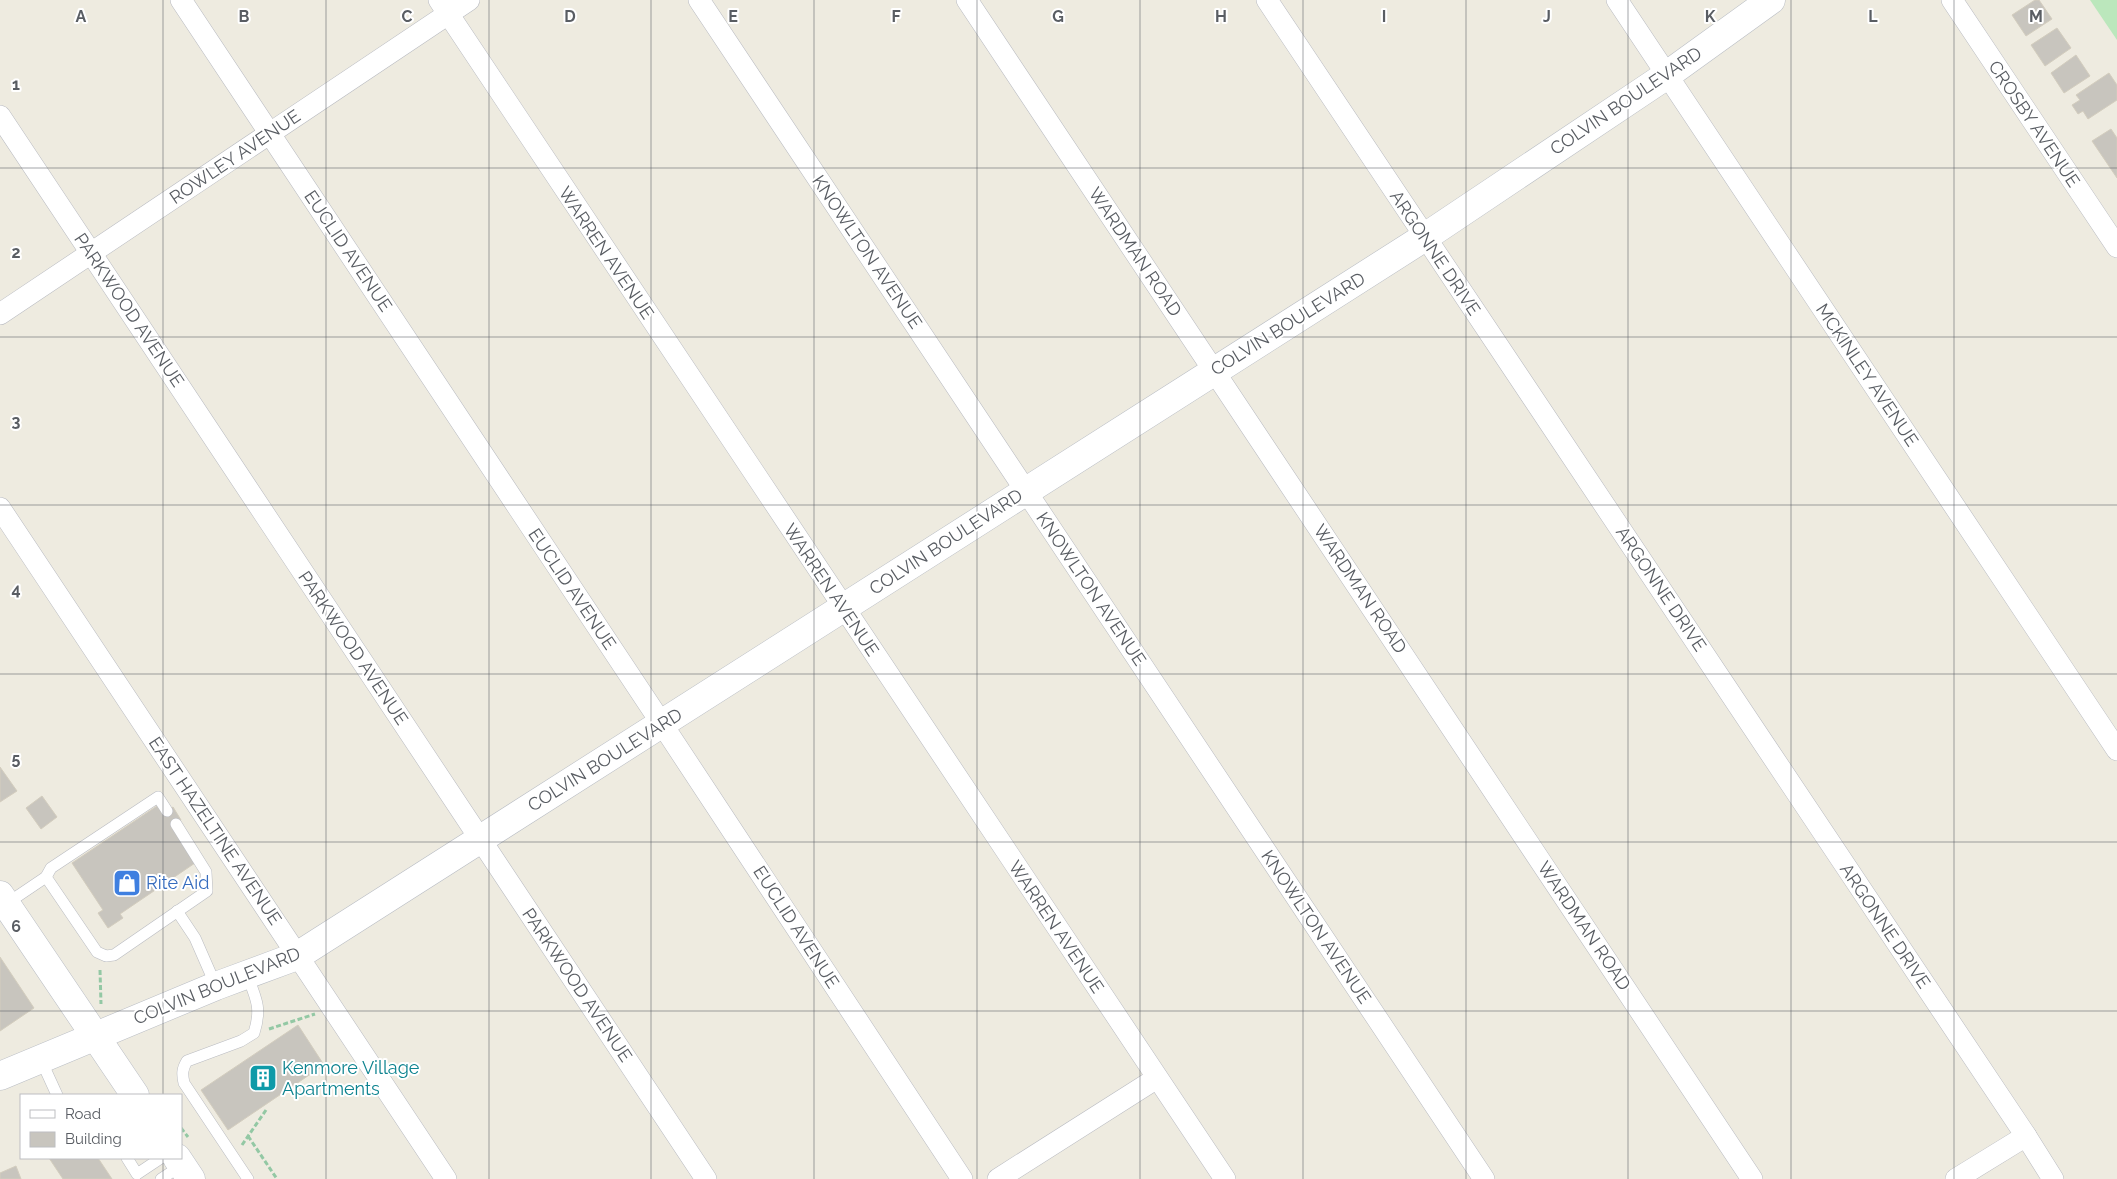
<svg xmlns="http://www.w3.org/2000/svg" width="2117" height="1179" viewBox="0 0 2117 1179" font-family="Raleway,sans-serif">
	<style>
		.green { fill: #bbe7bc }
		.building { fill: #c8c5be; stroke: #d3cdbe }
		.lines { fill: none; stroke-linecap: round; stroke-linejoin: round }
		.lane-casing { stroke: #b9bbc1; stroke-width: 12 }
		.street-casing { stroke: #b9bbc1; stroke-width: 22 }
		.secondary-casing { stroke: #b9bdc4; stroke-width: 29 }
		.path { stroke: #93c8a4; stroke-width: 3; stroke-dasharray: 5 2.5; stroke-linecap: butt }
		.lane { stroke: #fff; stroke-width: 11 }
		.street { stroke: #fff; stroke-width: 21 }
		.secondary { stroke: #fff; stroke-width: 28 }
		.grid { fill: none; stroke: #595d63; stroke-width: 1; stroke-opacity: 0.55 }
		.labels { text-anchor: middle; stroke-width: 4; stroke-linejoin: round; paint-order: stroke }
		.street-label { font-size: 18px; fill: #595d63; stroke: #fff }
		.shop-label { font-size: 18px; fill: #366cbe; stroke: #fff; text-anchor: start }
		.culture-label { font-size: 18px; fill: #0d838f; stroke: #fff; text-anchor: start }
		.grid-label { font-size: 16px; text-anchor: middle; font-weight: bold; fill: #595d63; stroke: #fff; stroke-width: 4; stroke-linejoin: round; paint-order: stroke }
	</style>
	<rect width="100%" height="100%" fill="#eeebe0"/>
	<polygon class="green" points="2090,0 2117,0 2117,40"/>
	<g class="building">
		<polygon points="2035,0 2039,0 2052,19 2026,36 2012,15"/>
		<polygon points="2057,28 2071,48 2045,66 2031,45"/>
		<polygon points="2076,55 2090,76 2064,93 2051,73"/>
		<polygon points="2109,73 2117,85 2117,100 2088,119 2083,111 2078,114 2072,105 2080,100 2076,95"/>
		<polygon points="2111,129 2117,138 2117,178 2092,141"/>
		<polygon points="0,767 17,791 0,802"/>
		<polygon points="42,796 57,817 41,829 26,808"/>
		<polygon points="157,806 162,814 173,807 181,820 171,827 195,863 120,914 123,918 108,928 98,913 103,910 72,863"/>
		<polygon points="0,957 34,1008 0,1031"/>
		<polygon points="298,1025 324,1065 228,1130 201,1090"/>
		<polygon points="49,1158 98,1158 112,1179 63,1179"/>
		<polygon points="16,1166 21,1179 0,1179 0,1173"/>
	</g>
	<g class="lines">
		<defs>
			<g id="lane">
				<polyline points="46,877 97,952 106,956 114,955 207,891 206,872 176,824"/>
				<polyline points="6,904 46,877 51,868 158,797 167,811"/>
				<polyline points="177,911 195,938 216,986"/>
				<path d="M247 975C256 998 262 1008 254 1033L241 1041 187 1061C182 1069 182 1074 184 1083L248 1179"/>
				<polyline points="41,1060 57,1095"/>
				<polyline points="127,1158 137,1174 161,1158"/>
				<polyline points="161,1179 182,1165"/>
			</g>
			<g id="street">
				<polyline points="181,0 662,724 962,1179"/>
				<polyline points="439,0 1225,1179"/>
				<polyline points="699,0 1484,1179"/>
				<polyline points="967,0 1752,1179"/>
				<polyline points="1267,0 2026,1136 2053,1179"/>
				<polyline points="1617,0 2117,750"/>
				<polyline points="1952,0 2117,247"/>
				<polyline points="0,116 706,1179"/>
				<polyline points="0,314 469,0"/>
				<polyline points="0,508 446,1179"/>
				<polyline points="998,1179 1157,1078"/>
				<polyline points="1956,1179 2026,1136"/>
			</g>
			<g id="secondary">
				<polyline points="0,895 135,1095"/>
				<polyline points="0,1076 216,986 297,956 1425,237 1667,75 1771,0"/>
				<polyline points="177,1158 191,1179"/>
			</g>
		</defs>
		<use href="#lane" class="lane-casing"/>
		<use href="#street" class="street-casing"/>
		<use href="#secondary" class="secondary-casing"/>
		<g class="path">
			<polyline points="100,970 101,1004"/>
			<polyline points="269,1029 315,1014"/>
			<polyline points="181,1128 188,1137"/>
			<polyline points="248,1136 277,1179"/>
			<polyline points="242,1145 266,1110"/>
		</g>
		<use href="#lane" class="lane"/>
		<use href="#street" class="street"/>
		<use href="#secondary" class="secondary"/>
	</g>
	<path class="grid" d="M163 0V1095M326 0V1179M489 0V1179M651 0V1179M814 0V1179M977 0V1179M1140 0V1179M1303 0V1179M1466 0V1179M1628 0V1179M1791 0V1179M1954 0V1179M0 168H2117M0 337H2117M0 505H2117M0 674H2117M0 842H2117M0 1011H2117M163 1158V1179"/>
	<defs>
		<symbol id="shop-square" viewBox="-11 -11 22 22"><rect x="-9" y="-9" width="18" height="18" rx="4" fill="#3f7fe0" stroke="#fff"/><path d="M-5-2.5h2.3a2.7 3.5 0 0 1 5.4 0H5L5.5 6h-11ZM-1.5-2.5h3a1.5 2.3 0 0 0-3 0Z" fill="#fff"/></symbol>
		<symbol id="building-square" viewBox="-11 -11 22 22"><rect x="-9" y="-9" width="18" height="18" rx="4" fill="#0f9aa8" stroke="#fff"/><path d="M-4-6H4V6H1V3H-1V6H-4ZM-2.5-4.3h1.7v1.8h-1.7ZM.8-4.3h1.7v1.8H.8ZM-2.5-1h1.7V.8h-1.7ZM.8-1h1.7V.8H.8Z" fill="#fff"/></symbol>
	</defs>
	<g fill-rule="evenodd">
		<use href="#shop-square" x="111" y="867" width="32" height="32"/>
		<use href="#building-square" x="247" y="1062" width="32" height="32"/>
	</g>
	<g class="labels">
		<g class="street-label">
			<text transform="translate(1626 101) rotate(-34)" y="6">COLVIN BOULEVARD</text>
			<text transform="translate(2034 124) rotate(56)" y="6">CROSBY AVENUE</text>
			<text transform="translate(235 157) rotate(-34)" y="6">ROWLEY AVENUE</text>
			<text transform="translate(348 251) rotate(56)" y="6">EUCLID AVENUE</text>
			<text transform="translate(867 252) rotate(56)" y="6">KNOWLTON AVENUE</text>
			<text transform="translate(1135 252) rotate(56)" y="6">WARDMAN ROAD</text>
			<text transform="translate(606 253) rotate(56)" y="6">WARREN AVENUE</text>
			<text transform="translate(1435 253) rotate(56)" y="6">ARGONNE DRIVE</text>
			<text transform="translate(129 310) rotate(56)" y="6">PARKWOOD AVENUE</text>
			<text transform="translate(1288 324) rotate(-32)" y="6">COLVIN BOULEVARD</text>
			<text transform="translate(1867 375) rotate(56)" y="6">MCKINLEY AVENUE</text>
			<text transform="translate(946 542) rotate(-33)" y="6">COLVIN BOULEVARD</text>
			<text transform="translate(572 589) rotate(56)" y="6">EUCLID AVENUE</text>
			<text transform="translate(1091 589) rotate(56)" y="6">KNOWLTON AVENUE</text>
			<text transform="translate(1360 589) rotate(56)" y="6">WARDMAN ROAD</text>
			<text transform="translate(1661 589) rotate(56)" y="6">ARGONNE DRIVE</text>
			<text transform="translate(831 590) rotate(56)" y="6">WARREN AVENUE</text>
			<text transform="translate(353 648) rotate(56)" y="6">PARKWOOD AVENUE</text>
			<text transform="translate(605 760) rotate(-32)" y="6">COLVIN BOULEVARD</text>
			<text transform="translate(215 831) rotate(56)" y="6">EAST HAZELTINE AVENUE</text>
			<text transform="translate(1584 926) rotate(56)" y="6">WARDMAN ROAD</text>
			<text transform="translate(1885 926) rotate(56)" y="6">ARGONNE DRIVE</text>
			<text transform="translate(796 927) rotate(57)" y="6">EUCLID AVENUE</text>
			<text transform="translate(1056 927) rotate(56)" y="6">WARREN AVENUE</text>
			<text transform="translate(1316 927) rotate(56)" y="6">KNOWLTON AVENUE</text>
			<text transform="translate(577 985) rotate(56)" y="6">PARKWOOD AVENUE</text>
			<text transform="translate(217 986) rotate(-22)" y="6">COLVIN BOULEVARD</text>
		</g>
		<g class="shop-label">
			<text x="146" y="889">Rite Aid</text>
		</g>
		<g class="culture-label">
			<text x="282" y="1074">Kenmore Village<tspan x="282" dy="21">Apartments</tspan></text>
		</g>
	</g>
	<g class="grid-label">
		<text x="81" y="22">A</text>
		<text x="244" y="22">B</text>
		<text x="407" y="22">C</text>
		<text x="570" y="22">D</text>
		<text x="733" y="22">E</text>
		<text x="896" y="22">F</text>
		<text x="1058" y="22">G</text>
		<text x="1221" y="22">H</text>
		<text x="1384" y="22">I</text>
		<text x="1547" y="22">J</text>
		<text x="1710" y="22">K</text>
		<text x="1873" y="22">L</text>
		<text x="2036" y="22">M</text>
		<text x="16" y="90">1</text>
		<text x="16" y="258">2</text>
		<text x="16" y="427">3</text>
		<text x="16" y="595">4</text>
		<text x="16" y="764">5</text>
		<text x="16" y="932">6</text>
	</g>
	<rect x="20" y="1094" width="162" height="65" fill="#ffffff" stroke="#bdbec1"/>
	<rect x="30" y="1110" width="25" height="8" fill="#ffffff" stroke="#bdbec1"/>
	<text x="65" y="1119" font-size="15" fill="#595d63">Road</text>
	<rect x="30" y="1132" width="25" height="15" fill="#c8c5be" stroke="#bdbec1"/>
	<text x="65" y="1144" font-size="15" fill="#595d63">Building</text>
</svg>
